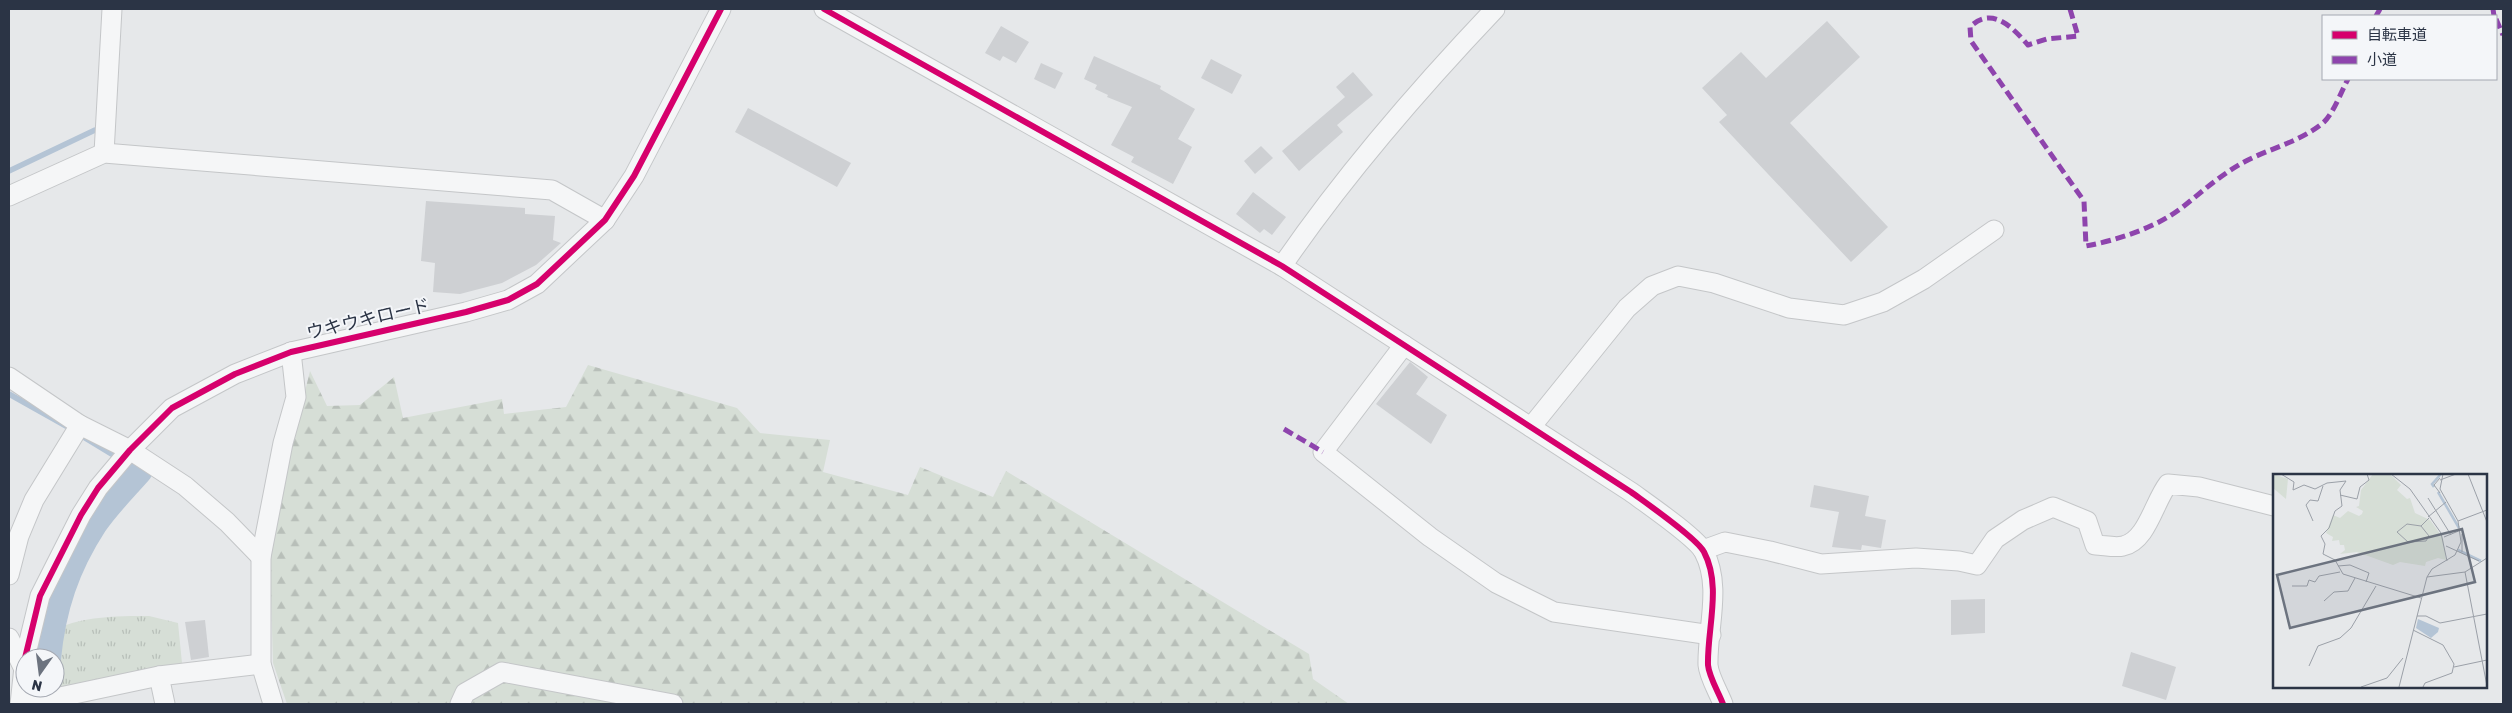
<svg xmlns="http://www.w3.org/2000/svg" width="2512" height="713" viewBox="0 0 2512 713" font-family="Rubik,'Noto Sans JP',sans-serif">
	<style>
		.forest { fill: url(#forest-firs) }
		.park { fill: url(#park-tufts) }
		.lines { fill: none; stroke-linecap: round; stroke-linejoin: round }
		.stream { stroke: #b4c4d5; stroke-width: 5.5 }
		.river { stroke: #b4c4d5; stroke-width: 34 }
		.building { fill: #ced0d3 }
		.minor-casing { stroke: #c4c6c8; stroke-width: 21 }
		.minor { stroke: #f5f6f7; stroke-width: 19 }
		.quiet { stroke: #8e44ad; stroke-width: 5; stroke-dasharray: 10 5; stroke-linecap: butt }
		.cycleway-casing { stroke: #f4f6f9; stroke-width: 9 }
		.cycleway { stroke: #d6006c; stroke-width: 6 }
		.labels { text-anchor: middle; stroke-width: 4; stroke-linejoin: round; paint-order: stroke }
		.street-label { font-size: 18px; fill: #2b3445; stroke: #f4f6f9 }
		.inset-river { fill: none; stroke: #b4c4d5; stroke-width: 2.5 }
		.inset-road { fill: none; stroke: #9ba0a8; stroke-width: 1 }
		.view { fill: #6c737f; fill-opacity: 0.15; stroke: #6c737f; stroke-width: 2.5 }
		.inset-edge { fill: none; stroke: #2b3445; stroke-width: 2.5 }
	</style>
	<defs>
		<pattern id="forest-firs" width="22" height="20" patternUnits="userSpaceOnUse" patternTransform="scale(1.25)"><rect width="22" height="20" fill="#d6ded6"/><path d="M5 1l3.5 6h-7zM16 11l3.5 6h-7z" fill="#b8bfb9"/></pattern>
		<pattern id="park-tufts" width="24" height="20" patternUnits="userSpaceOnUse" patternTransform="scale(1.25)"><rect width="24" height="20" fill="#d6ded6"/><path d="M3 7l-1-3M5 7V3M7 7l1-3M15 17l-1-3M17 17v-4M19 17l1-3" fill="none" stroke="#b8bfb9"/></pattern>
	</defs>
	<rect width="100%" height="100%" fill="#e6e8ea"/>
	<polygon class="forest" points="588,365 737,408 760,433 830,440 823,472 908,495 920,467 993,497 1006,471 1309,654 1313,679 1349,704 287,704 273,663 270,563 284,476 310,371 327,406 360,405 394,377 403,418 502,399 504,414 566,407"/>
	<path class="park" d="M149 616 178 623 182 663 32 694 33 688H55V658H39C40 654 40 647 42 643 57 615 121 616 149 616Z"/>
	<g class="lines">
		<g class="stream">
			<polyline points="9,171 95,130"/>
			<polyline points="9,394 66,426"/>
			<polyline points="80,435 136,469"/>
		</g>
		<path class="river" d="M44 658C49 607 63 565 91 522 104 503 121 486 136 469"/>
	</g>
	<g class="building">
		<polygon points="1827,21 1860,57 1790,123 1888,227 1851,262 1719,122 1727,115 1702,88 1741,52 1766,78"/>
		<polygon points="1001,26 1029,42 1016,63 1003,56 1000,61 985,53"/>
		<polygon points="1094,56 1161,86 1160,89 1195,109 1178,139 1192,147 1173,184 1131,162 1134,157 1111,145 1132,107 1107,97 1108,95 1095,89 1097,85 1084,79"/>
		<polygon points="1211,59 1242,75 1232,94 1201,78"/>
		<polygon points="1041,63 1063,73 1055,89 1034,79"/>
		<polygon points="1353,72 1373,95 1337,125 1343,132 1299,171 1282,151 1345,97 1336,87"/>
		<polygon points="748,108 851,163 837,187 735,132"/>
		<polygon points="1261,146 1273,158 1255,174 1244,161"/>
		<polygon points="1253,192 1286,217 1272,235 1264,229 1260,233 1236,214"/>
		<polygon points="426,201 525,208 525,214 555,216 553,240 561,243 536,265 502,283 460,294 433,292 435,263 421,261"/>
		<polygon points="1410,362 1428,377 1416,394 1447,415 1431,444 1376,404"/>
		<polygon points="1814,485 1869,496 1865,516 1886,520 1881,548 1862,545 1861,550 1832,547 1839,512 1810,507"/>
		<polygon points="1985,599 1985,633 1951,635 1951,600"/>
		<polygon points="205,620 209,657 191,660 185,622"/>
		<polygon points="2131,652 2176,667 2166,700 2122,686"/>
	</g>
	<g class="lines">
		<defs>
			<g id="minor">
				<path d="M824 9 1282 266 1631 492C1646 503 1697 538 1704 552 1722 586 1707 629 1708 665 1709 677 1719 693 1723 704"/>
				<polyline points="104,153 112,9"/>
				<polyline points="9,196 104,153 552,190 605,220"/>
				<path d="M1282 266C1345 174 1418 90 1495 9"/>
				<polyline points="1404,345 1323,452 1430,537 1496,583 1554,612 1711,635"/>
				<polyline points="9,377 80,425 130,450 185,486 227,522 261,557"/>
				<polyline points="1531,427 1627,308 1652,286 1678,276 1714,283 1789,308 1844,315 1883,302 1924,279 1994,230"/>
				<path d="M1703 550 1725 542 1770 551 1821 564 1916 558 1959 561 1977 565 1995 539 2023 520 2053 507 2087 521 2095 545C2103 545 2115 548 2123 546 2147 541 2154 502 2168 484L2199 487 2274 506"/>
				<polyline points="9,575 19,536 34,500 80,425"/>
				<polyline points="9,638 23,667"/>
				<polyline points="25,658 40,596 81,515 98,488 130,450 172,408 235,374 291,352 466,312 508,300 537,284 605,220 634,176 721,9"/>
				<polyline points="159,676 165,704"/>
				<polyline points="20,704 25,658"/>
				<polyline points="27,704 159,676 261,664"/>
				<polyline points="273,704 261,664 261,557 283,443 296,397 291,352"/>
				<polyline points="460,704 465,693 502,672 673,704"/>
			</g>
		</defs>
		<use href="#minor" class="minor-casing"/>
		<use href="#minor" class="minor"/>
		<g class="quiet">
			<path d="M2070 9 2078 36 2047 39 2028 45C2013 28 1992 5 1970 27L1971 41 2084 201 2086 246C2118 240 2158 227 2184 206 2204 190 2223 173 2246 161 2271 148 2302 141 2324 122 2333 114 2342 90 2348 79"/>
			<polyline points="2493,9 2494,16"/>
			<polyline points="2376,16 2380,9"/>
			<polyline points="2496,19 2503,35"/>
			<polyline points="1284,429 1323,452"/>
		</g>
		<defs>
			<g id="cycleway">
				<path d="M824 9 1282 266 1631 492C1646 503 1697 538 1704 552 1722 586 1707 629 1708 665 1709 677 1719 693 1723 704"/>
				<polyline points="25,658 40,596 81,515 98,488 130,450 172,408 235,374 291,352 466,312 508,300 537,284 605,220 634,176 721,9"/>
			</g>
		</defs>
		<use href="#cycleway" class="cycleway-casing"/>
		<use href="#cycleway" class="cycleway"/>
	</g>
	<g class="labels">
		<g class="street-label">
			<text transform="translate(368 319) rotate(-13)" y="6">ウキウキロード</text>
		</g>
	</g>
	<g transform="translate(2273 474)">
		<rect width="214" height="214" fill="#e6e8ea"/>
		<path d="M0 0 15 5 13 25 0 14ZM100 0H117L128 11 124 16 134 25 137 24 142 39 157 46 170 64 173 86 165 84 153 88 152 92 127 88 120 91 84 78 67 80 72 76 71 71H67L66 66 59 67 60 63 53 59 60 41 67 44 75 37 86 42 89 40 90 37 83 33 86 32 88 16Z" fill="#d6ded6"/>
		<path d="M145 145 166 154 165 158 158 164 143 154Z" fill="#b4c4d5"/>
		<path class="inset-river" d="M161 13 159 10 168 0M165 18 186 54M185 76 208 87"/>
		<path class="inset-road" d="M8 0 21 8 20 16 31 11 42 15 54 9 73 7 67 16 69 32 62 37 56 54 48 62 52 70 50 80 62 86 70 100 148 124M118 0 137 15 168 59 174 87M195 0 214 48M167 4 161 11 167 19M167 6 183 0M67 21 84 25 87 13 96 6 94 0M155 24 178 61M155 43 173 28M40 47 33 31 37 26 45 27 50 12M185 47 214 36M148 52 134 50 124 58 135 68 153 67 156 62 148 52 156 44M171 63 188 56M173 72 206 87M189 78V60M65 92 77 91 96 99 93 108M192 98 214 212M154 103 192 98 214 84M19 112H34L36 106 42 108 46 102 67 98M51 127 61 118 75 117 82 104M144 142H153L167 149 214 140M140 156 170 171 181 190 179 199 152 209 150 213M36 192 45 172 67 164 78 154 103 112M181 193 214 186M88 213 114 204 130 184M126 213 154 103 159 95 182 81 188 68 185 47 167 15 170 0"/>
		<path class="view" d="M189 55 202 108 17 154 4 101Z"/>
		<rect width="214" height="214" class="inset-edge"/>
	</g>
	<rect width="2512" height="713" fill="none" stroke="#2b3445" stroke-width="20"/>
	<rect x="2322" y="15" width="175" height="65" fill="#f4f6f9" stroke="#a4a8b1"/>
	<rect x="2332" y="31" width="25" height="8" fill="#d6006c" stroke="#a4a8b1"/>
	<text x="2367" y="40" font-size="15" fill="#2b3445">自転車道</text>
	<rect x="2332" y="56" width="25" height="8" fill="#8e44ad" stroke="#a4a8b1"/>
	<text x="2367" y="65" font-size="15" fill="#2b3445">小道</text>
	<g transform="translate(40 673) rotate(194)"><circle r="24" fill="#f4f6f9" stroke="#a4a8b1"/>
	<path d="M0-4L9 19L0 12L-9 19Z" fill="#6c737f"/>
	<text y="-8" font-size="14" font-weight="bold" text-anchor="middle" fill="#2b3445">N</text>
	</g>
</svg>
